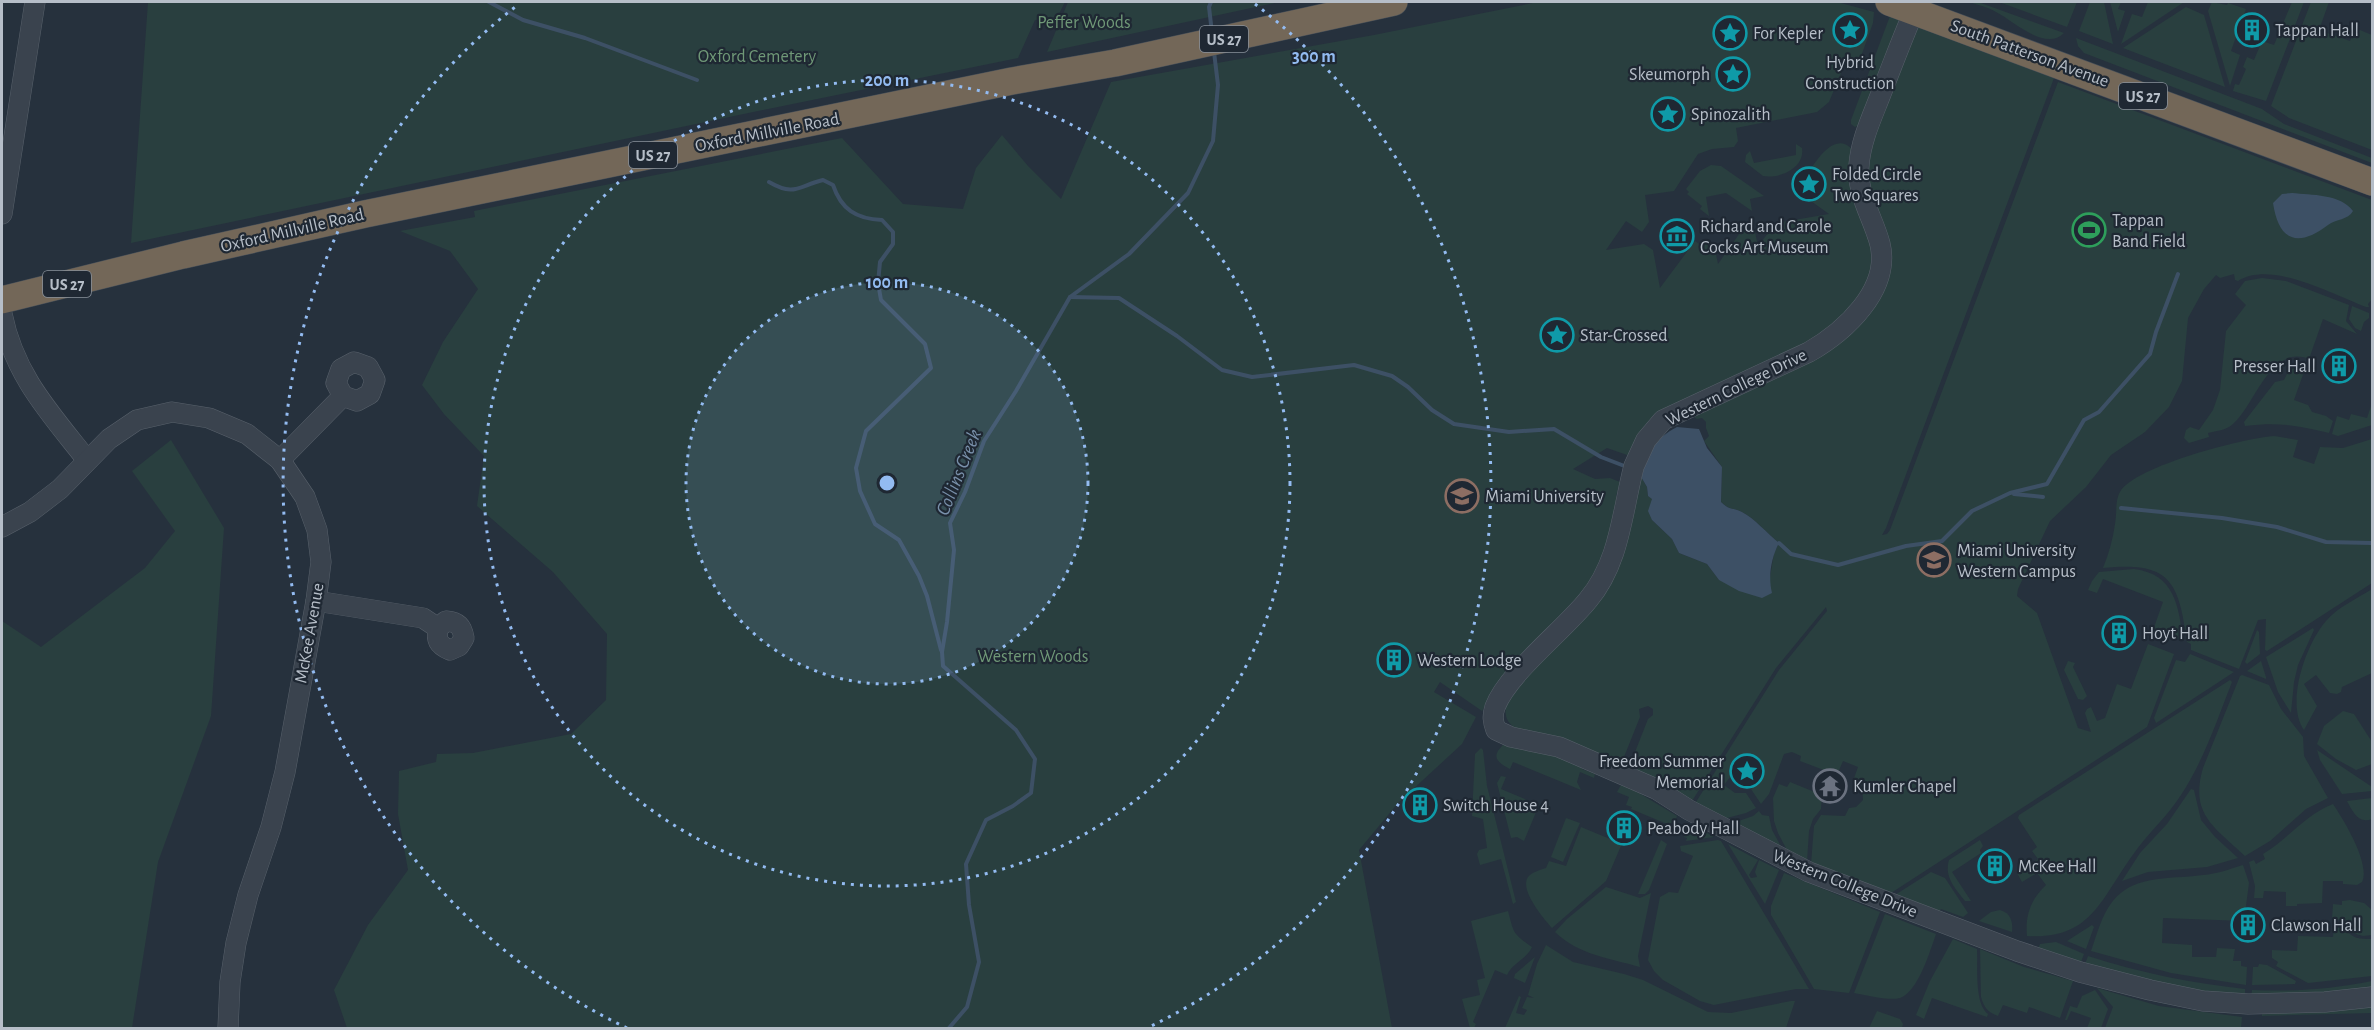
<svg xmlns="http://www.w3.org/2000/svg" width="2374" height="1030" viewBox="0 0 2374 1030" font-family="'Alegreya Sans',sans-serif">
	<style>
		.green { fill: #293f3f }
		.water { fill: #3d5065 }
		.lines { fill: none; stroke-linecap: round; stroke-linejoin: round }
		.stream { stroke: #3d5065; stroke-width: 4 }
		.minor-casing { stroke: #58616b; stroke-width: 21 }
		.highway-casing { stroke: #454e58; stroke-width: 28 }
		.minor { stroke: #3a434e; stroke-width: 20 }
		.highway { stroke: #736758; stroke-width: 27 }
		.ring { fill: none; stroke: #93bbf1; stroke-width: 3; stroke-dasharray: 3 6 }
		.labels { text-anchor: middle; stroke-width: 4.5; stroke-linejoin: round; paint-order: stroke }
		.shield { fill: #1f2833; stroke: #89919b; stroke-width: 1.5 }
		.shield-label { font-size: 16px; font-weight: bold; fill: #b6bec8 }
		.park-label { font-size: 18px; fill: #6f9877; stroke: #1f2833 }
		.poi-label { font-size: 18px; fill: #b6bec8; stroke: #1f2833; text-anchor: start }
		.street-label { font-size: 18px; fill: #b6bec8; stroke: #1f2833 }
		.water-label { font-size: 20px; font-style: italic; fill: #7990aa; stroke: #1f2833 }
		.centre { fill: #93bbf1; stroke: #1f2833; stroke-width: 3 }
		.ring-label { font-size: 18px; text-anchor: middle; font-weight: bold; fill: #93bbf1; stroke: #1f2833; stroke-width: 4.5; stroke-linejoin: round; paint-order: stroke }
	</style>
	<rect width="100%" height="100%" fill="#26313d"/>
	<g class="green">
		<polygon points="148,2 1065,2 1057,18 1035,20 1018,58 734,116 131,243"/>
		<polygon points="1068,2 1279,2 1047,52"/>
		<path d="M1538 2H1837L1874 12 1873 23 1859 62 1856 65 1846 61 1829 102 1817 112 1736 128 1738 141 1734 147 1712 149 1698 154 1674 191 1645 195 1649 222 1642 232 1626 221 1606 250 1644 244 1653 250 1660 288 1695 241 1702 246 1707 240 1714 245 1718 264 1742 230 1750 229 1755 232 1758 246 1776 223 1829 214 1797 191C1807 176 1830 128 1851 148L1861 213 1874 259 1866 288 1832 331 1663 410 1630 456 1607 448 1573 469 1595 479 1610 478 1620 482 1616 496 1619 503 1608 552 1584 595 1502 680 1482 711 1440 682 1434 692 1476 717 1462 744 1398 803 1359 850 1392 1028H347L334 990 368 925 408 870 398 814 399 771 436 762 437 754 473 753 571 734 606 700 607 634 553 572 477 506 484 456 444 414 422 385 443 342 478 289 450 251 400 231 475 217 474 211 842 138 903 204 963 209 976 168 1002 135 1028 166 1061 199 1111 82 1374 35Z"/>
		<path d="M1969 2H1978L2064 33C2045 52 2014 21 1996 12 1988 7 1978 5 1969 2Z"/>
		<polygon points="1999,2 2077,2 2067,27"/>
		<polygon points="2090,2 2104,2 2113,44 2079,31"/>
		<polygon points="2110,2 2121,2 2118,9 2125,11 2118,32"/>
		<polygon points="2148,2 2184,2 2121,44 2132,14 2142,17"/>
		<polygon points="2212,2 2227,5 2228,3 2246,9 2231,51 2240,55 2230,86 2208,11"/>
		<polygon points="2292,2 2304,2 2266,101 2233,91 2235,84 2239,85 2246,69 2243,67 2247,57 2254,60 2262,41 2274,45"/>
		<polygon points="2311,2 2329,2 2319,30 2350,41 2355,28 2372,35 2372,150 2289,118 2271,106"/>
		<polygon points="2186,7 2204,15 2225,87 2123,48"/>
		<polygon points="1890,16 1904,21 1862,124 1855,127 1851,124 1851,120"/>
		<path d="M1917 24 2054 78 1886 528 1882 535 1887 534 1890 530 2058 82 2372 200V299L2368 304 2369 307H2366C2332 294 2271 260 2238 281L2235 280 2234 274 2220 278 2216 275 2204 289 2188 318 2182 381 2169 407 2145 432 2111 455 2086 487 2050 521 2018 589 2017 596 2037 613 2078 728 2091 732 2085 713 2087 709 2091 707 2097 721 2105 718 2117 684 2131 689 2148 644 2174 654 2147 727 1891 893 1811 864 1814 826 1821 815 1845 816 1849 808 1856 807 1863 800 1862 786 1853 781 1858 767 1843 761 1837 775 1800 761 1801 756 1792 752 1784 754 1769 794 1761 804 1751 789C1762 782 1763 773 1760 762L1751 753 1747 762 1741 763 1724 785 1735 793H1746L1756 808 1746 813 1723 819 1696 806V802L1779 670 1827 611 1826 607 1776 668 1692 801 1658 782 1628 770 1648 719 1653 715V709L1648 706 1639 709 1640 717 1620 767 1518 730C1502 720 1504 710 1510 695L1591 608 1640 475 1647 487 1648 496 1653 499 1652 520 1672 539 1679 553 1707 564 1719 580 1769 583 1774 553 1779 543C1768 534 1754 518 1742 512 1732 507 1730 511 1721 502L1722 467 1704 441 1709 436 1706 428V422L1702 418 1697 419 1692 416 1751 386 1879 292 1865 157Z"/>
		<polygon points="2076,38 2262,109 2284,124 2372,158 2372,163 2084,53 2078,46"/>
		<path d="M1796 144 1802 148C1805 168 1780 179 1763 176L1745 162 1746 155 1750 151 1754 163 1796 155Z"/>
		<polygon points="1711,165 1721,166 1764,196 1750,199 1752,211 1726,193 1706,197 1709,216 1700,209 1702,206 1687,194 1689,192 1686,189 1700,171"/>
		<path d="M2262 278 2286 281 2349 305 2346 321 2357 334 2323 319 2309 359C2271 344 2256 402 2234 423 2228 430 2216 431 2208 433L2209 437 2189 443 2184 438 2186 430 2190 427 2199 430 2213 410 2220 390 2226 331 2246 305 2235 294 2245 281Z"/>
		<polygon points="2352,306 2369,313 2369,318 2364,322 2361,331 2355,328 2349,319"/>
		<path d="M2297 366 2305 369 2294 400 2308 405 2312 412 2326 416 2333 421 2329 433C2296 425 2278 422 2245 426L2244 422 2275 382 2284 380 2289 370Z"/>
		<polygon points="2372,403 2372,425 2338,436 2332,434 2337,416 2349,420 2351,414 2367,418"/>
		<path d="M2274 436 2298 440 2293 457 2314 464 2320 447 2343 448 2372 439V583L2267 651 2265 650 2266 619 2258 620 2239 669 2191 650V644L2187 642C2179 580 2169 561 2103 568 2109 553 2113 539 2115 524 2117 514 2115 500 2120 492 2135 466 2244 438 2274 436Z"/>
		<polygon points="171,440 224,528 211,716 158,862 132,1028 2,1028 2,621 41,647 145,568 175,531 132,471"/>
		<path d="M2134 569C2175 574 2179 607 2183 641L2153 630 2163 602 2103 579 2097 593 2088 590 2092 581 2099 572Z"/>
		<path d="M2372 589V673L2342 687 2341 692 2337 694 2330 693 2316 675 2304 684 2317 706 2304 730C2285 703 2306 644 2326 621 2338 607 2358 598 2372 589Z"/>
		<polygon points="2313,628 2314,630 2298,665 2294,682 2291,713 2278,692 2266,657"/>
		<polygon points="2257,630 2259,632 2260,654 2247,664 2245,662"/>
		<polygon points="2190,654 2234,672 2156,723 2154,718 2176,660 2185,662"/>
		<polygon points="2068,661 2075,663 2073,667 2087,696 2083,700 2078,699 2064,670"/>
		<polygon points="2261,661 2266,677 2266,679 2247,671"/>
		<path d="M2242 675 2269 685 2281 709 2303 737 2304 756 2328 798 2306 809 2270 841 2245 856C2216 828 2189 815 2203 768L2240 676Z"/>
		<path d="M2230 680 2232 682C2217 720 2204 760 2181 795 2167 817 2147 834 2132 856 2101 899 2091 940 2027 936 2025 915 2031 899 2046 885L2037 873 2022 882 2017 873 2038 859 2032 851 2037 847 2018 818 2019 815Z"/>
		<polygon points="2343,711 2354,714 2372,742 2372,764 2356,770 2336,759 2317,744 2324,726"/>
		<path d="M1504 744 1529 747 1584 764 1582 769 1595 774 1594 778 1580 772 1577 782 1581 790 1513 762 1510 769C1496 762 1491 756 1504 744Z"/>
		<polygon points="1481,748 1483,750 1487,786 1516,902 1513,904 1501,859 1480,865 1477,854 1479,850 1487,848 1483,819 1472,816 1475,754"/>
		<polygon points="2317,750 2372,787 2372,791 2342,794 2320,760"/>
		<polygon points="1501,776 1506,777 1501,789 1539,805 1524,841 1517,837 1511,838 1497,783"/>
		<polygon points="1790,782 1822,795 1821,809 1813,819 1809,831 1807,862 1789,854 1778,833 1774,821 1773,798 1779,784 1787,787"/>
		<polygon points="1621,785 1639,793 1677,816 1675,822 1667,824 1631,809 1632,807 1626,805 1629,797 1617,792"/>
		<polygon points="2191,789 2194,790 2201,820 2215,837 2238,858 2207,867 2148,872 2122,881 2140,853 2167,824"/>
		<path d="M2372 798V819C2358 824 2353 812 2347 801Z"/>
		<path d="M2333 804C2343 819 2371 864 2362 882L2357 885 2343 884V881H2323L2322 903 2297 904V906H2286V892L2264 891 2263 898H2254L2255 886 2249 862 2254 860 2256 864 2265 859 2263 854C2288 839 2305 815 2333 804Z"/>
		<polygon points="1759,811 1762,815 1769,816 1772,830 1783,850 1730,824 1753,816"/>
		<polygon points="1566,818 1580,823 1563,862 1551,857"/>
		<polygon points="1691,824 1714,837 1686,841 1687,838 1684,837"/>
		<path d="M1581 827 1610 839 1615 829 1626 834 1606 881 1552 928C1544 919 1519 890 1528 877 1532 872 1540 870 1546 868L1549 861 1566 866Z"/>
		<polygon points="1661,840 1667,844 1649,890 1645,894 1638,894"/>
		<polygon points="1718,840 1721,841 1809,989 1796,989 1714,1005 1700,1001 1663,980 1654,971 1648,960 1660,897 1669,892 1678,893 1693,856 1681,851 1680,846"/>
		<path d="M1980 840 1983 846 1980 850 1981 853 1952 872 1971 901H1965C1955 888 1944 877 1949 860Z"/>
		<polygon points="1728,844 1758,860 1749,875 1751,878 1757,877 1755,872 1759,860 1779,870 1765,904"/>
		<path d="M2243 865 2249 883 2244 921 2163 918 2162 943 2192 945V957H2216L2217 948 2235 949 2233 961H2241V966L2247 967 2246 985 2171 973 2091 951C2096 937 2100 921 2108 908 2129 873 2168 880 2203 875 2217 874 2230 869 2243 865Z"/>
		<polygon points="1931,872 1945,878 1968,913 1963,917 1941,909 1938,913 1895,895"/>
		<polygon points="1784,873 1880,912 1849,993 1814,989 1771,915 1771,906"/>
		<path d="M1606 887 1640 898 1651 893 1638 956 1640 967C1609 958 1579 955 1555 932L1567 919Z"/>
		<polygon points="2350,900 2364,903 2371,909 2372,935 2363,936 2353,933 2344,920 2332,919 2333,904 2342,905 2342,901"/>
		<path d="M2000 910C2011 913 2013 922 2012 932L1979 921 1991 912Z"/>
		<path d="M1508 911C1514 933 1512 933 1532 947 1527 959 1512 963 1507 975L1495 970 1473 1022 1476 1024 1474 1028H1470L1462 999 1480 995 1477 980 1485 978 1471 921Z"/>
		<path d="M1885 914 1936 934C1930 951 1918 992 1900 998 1890 1001 1865 995 1854 993Z"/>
		<polygon points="2092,925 2094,927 2086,949 2067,941"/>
		<path d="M2334 927 2344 928C2352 939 2360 939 2372 939V976L2308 983 2276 966 2278 962 2272 958V950L2297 951 2298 936 2333 937Z"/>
		<path d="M1953 939 1977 949C1978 966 1974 1003 1988 1014L1987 1017 1932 998 1924 1019 1916 1015 1930 981Z"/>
		<polygon points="2056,942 2084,954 2081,962 2038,949 2040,944"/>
		<polygon points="1546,945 1573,962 1624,974 1643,980 1708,1012 1731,1013 1791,1001 1795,1001 1786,1028 1505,1028 1519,996 1521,997 1516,1013 1524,1015 1527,1010 1522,1008 1527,997 1534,998 1528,995 1537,964"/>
		<path d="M1980 949 2024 967 2073 981 2060 1018 2029 1007 2027 1013 2003 1005 1998 1016C1988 1012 1984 1008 1981 997Z"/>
		<path d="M2088 956C2140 973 2192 983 2245 989V998L2165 986 2085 964Z"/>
		<polygon points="1535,957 1525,983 1514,978 1515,974"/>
		<polygon points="2259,964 2267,965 2296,981 2295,984 2252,985 2253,967 2258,967"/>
		<path d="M2372 981V990L2251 998 2252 990C2291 992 2334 989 2372 981Z"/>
		<polygon points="2097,988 2159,1006 2242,1017 2241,1028 2105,1028 2113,1007"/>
		<polygon points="2095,990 2108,1009 2101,1028 2087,1028 2091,1018 2071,1011 2067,1020 2065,1020 2070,1006 2077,1008 2082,996"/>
		<polygon points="2372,1007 2372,1013 2262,1016 2262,1012"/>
		<polygon points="1877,1011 1900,1019 1903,1024 1902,1028 1869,1028"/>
	</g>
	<g class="water">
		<path d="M2292 193C2311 195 2341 194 2353 211 2348 220 2336 219 2328 225 2299 247 2279 243 2273 203L2282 194Z"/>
		<path d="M1677 427 1699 429 1707 448 1722 467 1721 502C1730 511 1732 507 1742 512 1754 518 1768 534 1779 543 1771 558 1768 577 1772 593L1762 598 1739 591 1719 580 1707 564 1679 553 1672 539 1652 520 1648 511 1652 499 1648 496 1647 487 1640 475C1649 452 1654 439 1677 427Z"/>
	</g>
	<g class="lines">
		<g class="stream">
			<polyline points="489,2 523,20 585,38 697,80"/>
			<polyline points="1211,2 1209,7 1212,33"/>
			<path d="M769 182C795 197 798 186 823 180L833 185C841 209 856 219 882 220L893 232V244L880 262 878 283 881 300 925 344 931 368 866 431 856 468 860 491 875 524 899 540 919 576 927 596 941 650"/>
			<polyline points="1070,297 1119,298 1177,336 1222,370 1252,377 1354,365 1392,376 1408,387 1432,410 1454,424 1509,432 1554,429 1601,457 1627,467"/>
			<polyline points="2014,494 2043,497"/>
			<polyline points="2121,508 2222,518 2277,527 2326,542 2372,543"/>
			<polyline points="1779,543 1791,554 1838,565 1906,546 1942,541 1972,511 2010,493 2047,484 2084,420 2099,412 2150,354 2156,332 2178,274"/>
			<polyline points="949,1028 967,1007 979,962 969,905 966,864 986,820 1013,806 1031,793 1035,759 1016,730 943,666 942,652 947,622 954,550 950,523 965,492 984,441 1016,391 1070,297 1129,254 1188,193 1213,141 1218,85 1214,52"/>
		</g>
		<defs>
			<g id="minor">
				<path d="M1918 2C1905 31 1894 61 1882 91 1873 115 1861 139 1859 165 1856 194 1873 217 1880 244 1891 290 1844 332 1809 352L1663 420 1646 440 1634 466C1622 512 1620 562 1588 600 1564 630 1508 673 1495 707 1492 716 1493 722 1496 730L1511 737 1559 747 1656 789 1689 810 1809 872 2017 951 2080 972 2150 990 2203 1001 2248 1004 2325 1002 2372 997"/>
				<polyline points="2,214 35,2"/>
				<path d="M2 314C14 375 50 413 87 460"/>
				<polyline points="280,460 343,396 357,401 370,394 375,380 368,367 354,362 341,369 336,383 343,396"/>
				<polyline points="2,527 30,512 60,489 109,439 137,420 172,412 209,418 247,434 280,460 305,497 317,530 321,562 316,601 285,772 271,827 248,895 236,943 230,982 228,1028"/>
				<path d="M316 601 423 618 438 628C436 640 438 645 450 650L459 646 464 638C462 626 458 622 446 621L438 628"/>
			</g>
			<g id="highway">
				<polyline points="1889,2 2372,182"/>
				<polyline points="2,300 183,255 365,214 1012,81 1115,63 1394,2"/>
			</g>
		</defs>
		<use href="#minor" class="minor-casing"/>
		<use href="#highway" class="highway-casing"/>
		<use href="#minor" class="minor"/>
		<use href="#highway" class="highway"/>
	</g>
	<circle cx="887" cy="483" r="201" fill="#93bbf1" fill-opacity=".12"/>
	<g class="ring">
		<circle cx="887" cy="483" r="201"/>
		<circle cx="887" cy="483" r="403"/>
		<path d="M627 1028A604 604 0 0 1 519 4M1255 4A604 604 0 0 1 1147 1028"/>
	</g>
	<defs>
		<symbol id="sight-ring" viewBox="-11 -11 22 22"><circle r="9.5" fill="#1f2833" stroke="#0f9aa8" stroke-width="1.5"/><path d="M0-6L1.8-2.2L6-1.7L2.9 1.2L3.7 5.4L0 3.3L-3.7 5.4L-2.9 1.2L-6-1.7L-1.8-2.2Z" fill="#0f9aa8"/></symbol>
		<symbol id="building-ring" viewBox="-11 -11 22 22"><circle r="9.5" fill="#1f2833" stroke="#0f9aa8" stroke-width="1.5"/><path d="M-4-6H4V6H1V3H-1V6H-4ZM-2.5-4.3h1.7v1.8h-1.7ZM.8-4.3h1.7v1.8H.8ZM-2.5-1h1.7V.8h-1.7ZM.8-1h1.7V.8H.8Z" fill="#0f9aa8"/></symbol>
		<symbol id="stadium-ring" viewBox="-11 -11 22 22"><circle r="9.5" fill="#1f2833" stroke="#2e9e5b" stroke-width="1.5"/><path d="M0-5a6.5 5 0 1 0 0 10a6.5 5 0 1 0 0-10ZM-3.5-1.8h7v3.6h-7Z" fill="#2e9e5b"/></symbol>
		<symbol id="museum-ring" viewBox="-11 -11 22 22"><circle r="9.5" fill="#1f2833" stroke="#0f9aa8" stroke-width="1.5"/><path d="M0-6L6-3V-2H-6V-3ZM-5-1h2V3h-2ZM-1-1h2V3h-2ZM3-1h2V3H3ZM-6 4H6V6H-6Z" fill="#0f9aa8"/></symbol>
		<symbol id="university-ring" viewBox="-11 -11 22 22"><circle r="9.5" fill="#1f2833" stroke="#8d6e63" stroke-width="1.5"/><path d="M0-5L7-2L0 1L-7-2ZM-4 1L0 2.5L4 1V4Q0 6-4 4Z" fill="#8d6e63"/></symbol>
		<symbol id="temple-ring" viewBox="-11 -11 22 22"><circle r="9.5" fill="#1f2833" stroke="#6b7280" stroke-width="1.5"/><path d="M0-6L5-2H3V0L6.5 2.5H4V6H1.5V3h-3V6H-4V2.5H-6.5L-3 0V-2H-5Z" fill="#6b7280"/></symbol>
	</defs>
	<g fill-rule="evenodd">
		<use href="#sight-ring" x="1831" y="11" width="38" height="38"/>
		<use href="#building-ring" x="2233" y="11" width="38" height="38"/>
		<use href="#sight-ring" x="1711" y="14" width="38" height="38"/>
		<use href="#sight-ring" x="1714" y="55" width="38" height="38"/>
		<use href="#sight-ring" x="1649" y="95" width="38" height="38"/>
		<use href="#sight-ring" x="1790" y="165" width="38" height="38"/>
		<use href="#stadium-ring" x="2070" y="211" width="38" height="38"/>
		<use href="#museum-ring" x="1658" y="217" width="38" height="38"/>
		<use href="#sight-ring" x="1538" y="316" width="38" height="38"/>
		<use href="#building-ring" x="2320" y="347" width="38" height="38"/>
		<use href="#university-ring" x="1443" y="477" width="38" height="38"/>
		<use href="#university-ring" x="1915" y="541" width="38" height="38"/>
		<use href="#building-ring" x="2100" y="614" width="38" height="38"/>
		<use href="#building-ring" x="1375" y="641" width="38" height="38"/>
		<use href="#sight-ring" x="1728" y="752" width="38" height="38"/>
		<use href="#temple-ring" x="1811" y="767" width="38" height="38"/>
		<use href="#building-ring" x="1401" y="786" width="38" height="38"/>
		<use href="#building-ring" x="1605" y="809" width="38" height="38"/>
		<use href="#building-ring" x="1976" y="847" width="38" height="38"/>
		<use href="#building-ring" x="2229" y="906" width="38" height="38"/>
	</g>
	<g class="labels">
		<g class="shield">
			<rect x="1200" y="26" width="48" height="26" rx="4.5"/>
			<rect x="2119" y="83" width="48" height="26" rx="4.5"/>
			<rect x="629" y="142" width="48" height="26" rx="4.5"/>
			<rect x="43" y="271" width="48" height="26" rx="4.5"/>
		</g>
		<g class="shield-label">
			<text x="1224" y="45">US 27</text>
			<text x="2143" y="102">US 27</text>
			<text x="653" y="161">US 27</text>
			<text x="67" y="290">US 27</text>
		</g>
		<g class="park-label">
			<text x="1084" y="28">Peffer Woods</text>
			<text x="757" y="62">Oxford Cemetery</text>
			<text x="1033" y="662">Western Woods</text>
		</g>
		<g class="poi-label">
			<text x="2275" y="36">Tappan Hall</text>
			<text x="1753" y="39">For Kepler</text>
			<text x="1850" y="68" text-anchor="middle">Hybrid<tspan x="1850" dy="21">Construction</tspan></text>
			<text x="1710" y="80" text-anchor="end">Skeumorph</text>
			<text x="1691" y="120">Spinozalith</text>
			<text x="1832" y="180">Folded Circle<tspan x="1832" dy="21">Two Squares</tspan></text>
			<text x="2112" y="226">Tappan<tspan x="2112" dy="21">Band Field</tspan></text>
			<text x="1700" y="232">Richard and Carole<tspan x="1700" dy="21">Cocks Art Museum</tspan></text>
			<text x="1580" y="341">Star-Crossed</text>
			<text x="2316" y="372" text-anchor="end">Presser Hall</text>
			<text x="1485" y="502">Miami University</text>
			<text x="1957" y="556">Miami University<tspan x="1957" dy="21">Western Campus</tspan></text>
			<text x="2142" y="639">Hoyt Hall</text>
			<text x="1417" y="666">Western Lodge</text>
			<text x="1724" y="767" text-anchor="end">Freedom Summer<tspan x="1724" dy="21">Memorial</tspan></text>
			<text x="1853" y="792">Kumler Chapel</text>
			<text x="1443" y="811">Switch House 4</text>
			<text x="1647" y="834">Peabody Hall</text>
			<text x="2018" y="872">McKee Hall</text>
			<text x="2271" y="931">Clawson Hall</text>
		</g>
		<g class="street-label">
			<text transform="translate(2030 53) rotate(20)" y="6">South Patterson Avenue</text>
			<text transform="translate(767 132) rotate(-11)" y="6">Oxford Millville Road</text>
			<text transform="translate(292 230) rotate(-13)" y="6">Oxford Millville Road</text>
			<text transform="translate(1736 387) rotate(-26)" y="6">Western College Drive</text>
			<text transform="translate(309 633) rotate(-80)" y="6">McKee Avenue</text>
			<text transform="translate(1845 883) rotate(22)" y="6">Western College Drive</text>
		</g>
		<g class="water-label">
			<text transform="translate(958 472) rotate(-68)" y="7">Collins Creek</text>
		</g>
	</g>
	<circle cx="887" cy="483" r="9" class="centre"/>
	<g class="ring-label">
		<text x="1314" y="62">300 m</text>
		<text x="887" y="86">200 m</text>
		<text x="887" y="288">100 m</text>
	</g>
	<rect width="2374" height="1030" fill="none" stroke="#b6bec8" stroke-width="6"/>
</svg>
